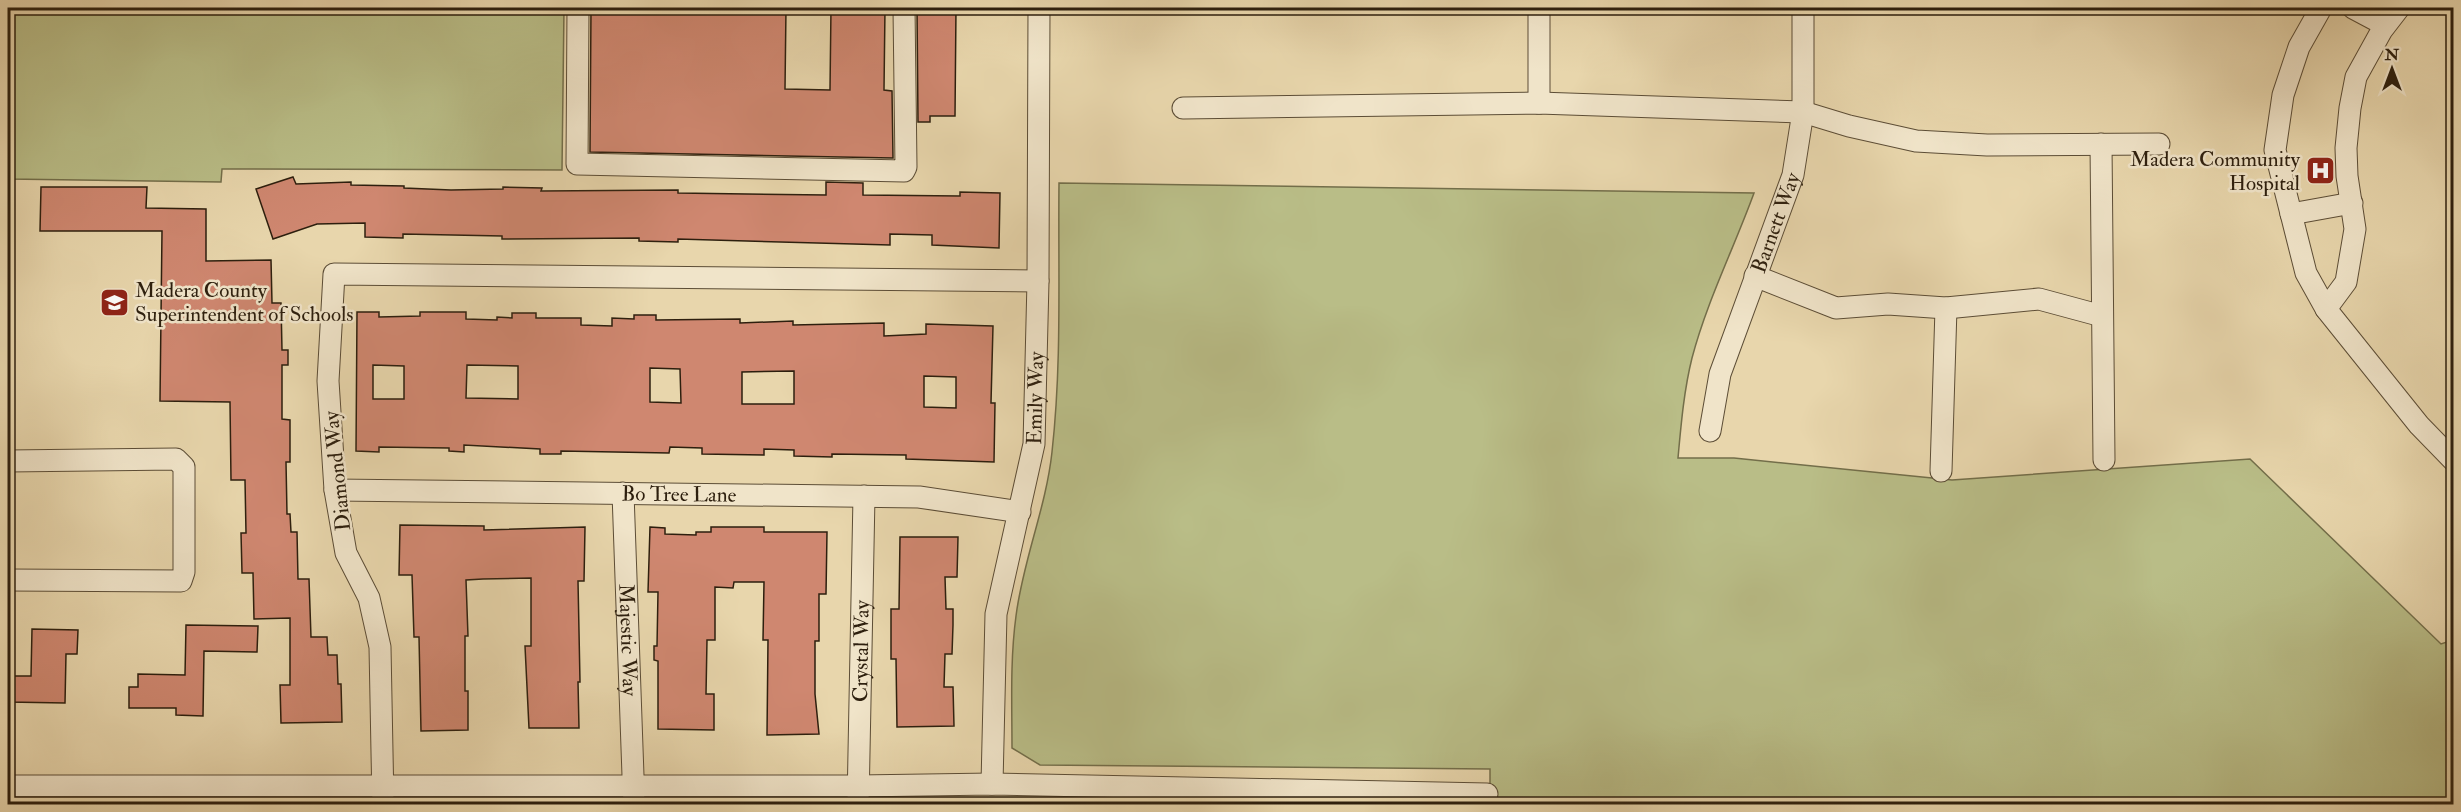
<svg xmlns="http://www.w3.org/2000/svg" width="2461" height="812" viewBox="0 0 2461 812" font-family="'IM FELL Double Pica',serif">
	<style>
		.green { fill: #b9bd87; stroke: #736e4a; stroke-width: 1.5 }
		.building { fill: #cf8770; stroke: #2d1f0e; stroke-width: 1.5; fill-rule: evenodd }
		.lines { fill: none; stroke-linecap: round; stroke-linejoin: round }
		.minor-casing { stroke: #5c4d36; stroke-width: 23 }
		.minor { stroke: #f0e4c9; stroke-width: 21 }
		.labels { text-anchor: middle; stroke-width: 5; stroke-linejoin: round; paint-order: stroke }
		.poi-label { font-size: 21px; fill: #2d1f0e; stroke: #f0e4c9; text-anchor: end }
		.street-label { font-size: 21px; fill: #2d1f0e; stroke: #f0e4c9 }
	</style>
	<rect width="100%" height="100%" fill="#e8d6ac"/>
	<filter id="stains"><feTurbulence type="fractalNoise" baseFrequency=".00333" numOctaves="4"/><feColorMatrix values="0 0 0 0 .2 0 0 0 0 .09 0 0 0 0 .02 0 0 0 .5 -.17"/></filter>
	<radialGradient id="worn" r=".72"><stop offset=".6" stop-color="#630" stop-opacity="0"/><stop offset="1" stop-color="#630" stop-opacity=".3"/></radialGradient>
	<g class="green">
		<polygon points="8,8 564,8 562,170 222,169 221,182 8,179"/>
		<path d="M1059 183 1754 193C1734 248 1707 301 1692 358 1684 390 1681 425 1678 458H1734L1952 480 2250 459 2441 644 2453 640V804H1490V769L1040 765 1012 748C1012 705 1010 660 1016 616 1023 560 1046 508 1052 452 1062 363 1058 273 1059 183Z"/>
	</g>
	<g class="building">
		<polygon points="591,8 786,8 785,89 830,90 831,8 885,8 884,90 892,91 893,158 590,152"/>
		<polygon points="917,8 956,8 955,116 930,116 930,122 918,122"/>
		<polygon points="293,177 296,184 351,182 351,185 404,186 404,188 451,190 503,189 503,187 542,188 541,191 678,190 678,193 826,195 826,182 863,183 863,195 960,196 960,192 1000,193 999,248 932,245 932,235 890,234 890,245 678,239 678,242 639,241 639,238 502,239 502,236 403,234 403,238 365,237 365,223 317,224 273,239 256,189"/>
		<polygon points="41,187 147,187 146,208 206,209 206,261 271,260 272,303 281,303 282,350 288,350 288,365 282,365 282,419 290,420 290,462 286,462 287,514 290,514 291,532 297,532 298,579 309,579 311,637 327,637 328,655 337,655 338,684 341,684 342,722 281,723 280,685 290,685 290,618 254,619 253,573 242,573 241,533 246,533 245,480 231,480 230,402 160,401 162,231 40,231"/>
		<path d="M357 312H379V317L420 316V312H466V319L497 320V317L512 318V313H536V318H581V325L612 326V318L634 319V315H656V320L740 319V323L793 321V325L884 323V336L926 334V324L993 326 991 403H995L994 462 906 459V455L832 454V457L794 456V450L764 449V455L702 454V448L670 447 669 453 561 451V454H540V449L464 445V452L449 451V448L379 447V452L356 451ZM373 365 404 366V399H373ZM467 365 518 366V399L466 398ZM650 368 680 369 681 403 650 402ZM794 371V404H742V372ZM924 376 956 377V408L924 407Z"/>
		<polygon points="400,525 484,526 484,530 585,527 584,581 578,581 580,682 578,682 579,728 529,728 525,646 531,646 531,578 483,579 466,580 468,636 465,636 465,691 468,691 468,730 421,731 419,637 414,637 412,575 399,575"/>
		<polygon points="650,527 665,528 665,534 696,535 696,532 711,532 711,527 764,527 764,532 827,532 826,594 819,594 819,641 815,641 815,694 819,734 767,735 768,640 763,640 764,582 734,582 733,588 715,587 715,640 707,640 706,694 714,694 714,730 658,729 658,661 654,660 654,646 657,646 658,592 648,592"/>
		<polygon points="900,537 958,537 957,577 945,577 946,609 953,609 953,625 952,654 945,654 944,687 953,687 954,726 897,727 896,659 891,659 891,609 899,609"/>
		<polygon points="186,625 258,626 257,652 204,651 203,716 176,715 176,708 129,708 129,687 138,687 138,674 185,675"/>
		<polygon points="32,629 78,630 77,654 66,654 65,703 8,702 8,676 31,676"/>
	</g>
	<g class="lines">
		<defs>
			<g id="minor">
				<polyline points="578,8 577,164 904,171 906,167 904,8"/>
				<polyline points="2321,8 2299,47 2283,95 2275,150 2306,273 2326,309 2419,425 2454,461"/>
				<polyline points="2353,8 2385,25"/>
				<polyline points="1539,103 1539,8"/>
				<polyline points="1183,108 1539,103 1803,112 1849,126 1916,141 1987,145 2159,144"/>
				<polyline points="2101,144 2104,460"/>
				<polyline points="2291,214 2352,203"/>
				<polyline points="1755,276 1836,308 1888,304 1946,308 2039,299 2102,316"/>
				<polyline points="2326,309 2346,282 2355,229 2347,176 2346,148 2350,108 2356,77 2382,30 2399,8"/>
				<path id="s1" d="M1710 431 1720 374 1793 175 1803 112V8"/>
				<polyline points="8,461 176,459 184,467 184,572 181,581 8,580"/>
				<polyline points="1941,471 1946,308"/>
				<path id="s2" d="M335 490 919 497 1020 512"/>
				<path id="s3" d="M623 493 634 804"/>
				<path id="s4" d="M992 784 996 614 1034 444 1038 281 1039 8"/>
				<polyline points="8,786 858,786 992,784 1487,794"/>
				<polyline points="383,804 380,647 369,598 346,553 335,490 328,381 334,274 1038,281"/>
				<path id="s5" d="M858 804 864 496"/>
			</g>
		</defs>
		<use href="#minor" class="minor-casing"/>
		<use href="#minor" class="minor"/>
	</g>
	<defs>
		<symbol id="hospital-square" viewBox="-11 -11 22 22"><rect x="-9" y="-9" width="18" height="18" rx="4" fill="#8f2418" stroke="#f0e4c9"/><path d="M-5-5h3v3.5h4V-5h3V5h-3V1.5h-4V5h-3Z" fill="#fff"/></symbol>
		<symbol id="school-square" viewBox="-11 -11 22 22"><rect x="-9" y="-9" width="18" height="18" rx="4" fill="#8f2418" stroke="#f0e4c9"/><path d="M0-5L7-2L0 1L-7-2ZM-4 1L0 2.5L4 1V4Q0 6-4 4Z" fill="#fff"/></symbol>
	</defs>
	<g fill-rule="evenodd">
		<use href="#hospital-square" x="2304" y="154" width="33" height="33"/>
		<use href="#school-square" x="98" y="286" width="33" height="33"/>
	</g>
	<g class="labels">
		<g class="poi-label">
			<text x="2300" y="166">Madera Community<tspan x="2300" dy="24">Hospital</tspan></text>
			<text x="135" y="297" text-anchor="start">Madera County<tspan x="135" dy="24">Superintendent of Schools</tspan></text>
		</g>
		<g class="street-label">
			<text dy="7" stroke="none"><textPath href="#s1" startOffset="219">Barnett Way</textPath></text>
			<text dy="7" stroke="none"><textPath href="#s4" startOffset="390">Emily Way</textPath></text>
			<text transform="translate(337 471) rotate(-96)" y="7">Diamond Way</text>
			<text dy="7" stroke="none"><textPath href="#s2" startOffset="344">Bo Tree Lane</textPath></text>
			<text dy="7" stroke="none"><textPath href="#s3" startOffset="147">Majestic Way</textPath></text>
			<text dy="7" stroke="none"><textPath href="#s5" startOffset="153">Crystal Way</textPath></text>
		</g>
	</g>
	<rect width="2461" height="812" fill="none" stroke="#e8d6ac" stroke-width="30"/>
	<rect x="9" y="9" width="2443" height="794" fill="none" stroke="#2d1f0e" stroke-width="3"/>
	<rect x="15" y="15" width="2431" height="782" fill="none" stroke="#2d1f0e" stroke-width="1.5"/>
	<g transform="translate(2392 69)" stroke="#f0e4c9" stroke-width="4.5" paint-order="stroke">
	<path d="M0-4.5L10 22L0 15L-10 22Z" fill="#2d1f0e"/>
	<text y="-9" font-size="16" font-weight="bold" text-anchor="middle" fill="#2d1f0e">N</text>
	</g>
	<rect width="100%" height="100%" filter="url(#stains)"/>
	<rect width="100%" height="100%" fill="url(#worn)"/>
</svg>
